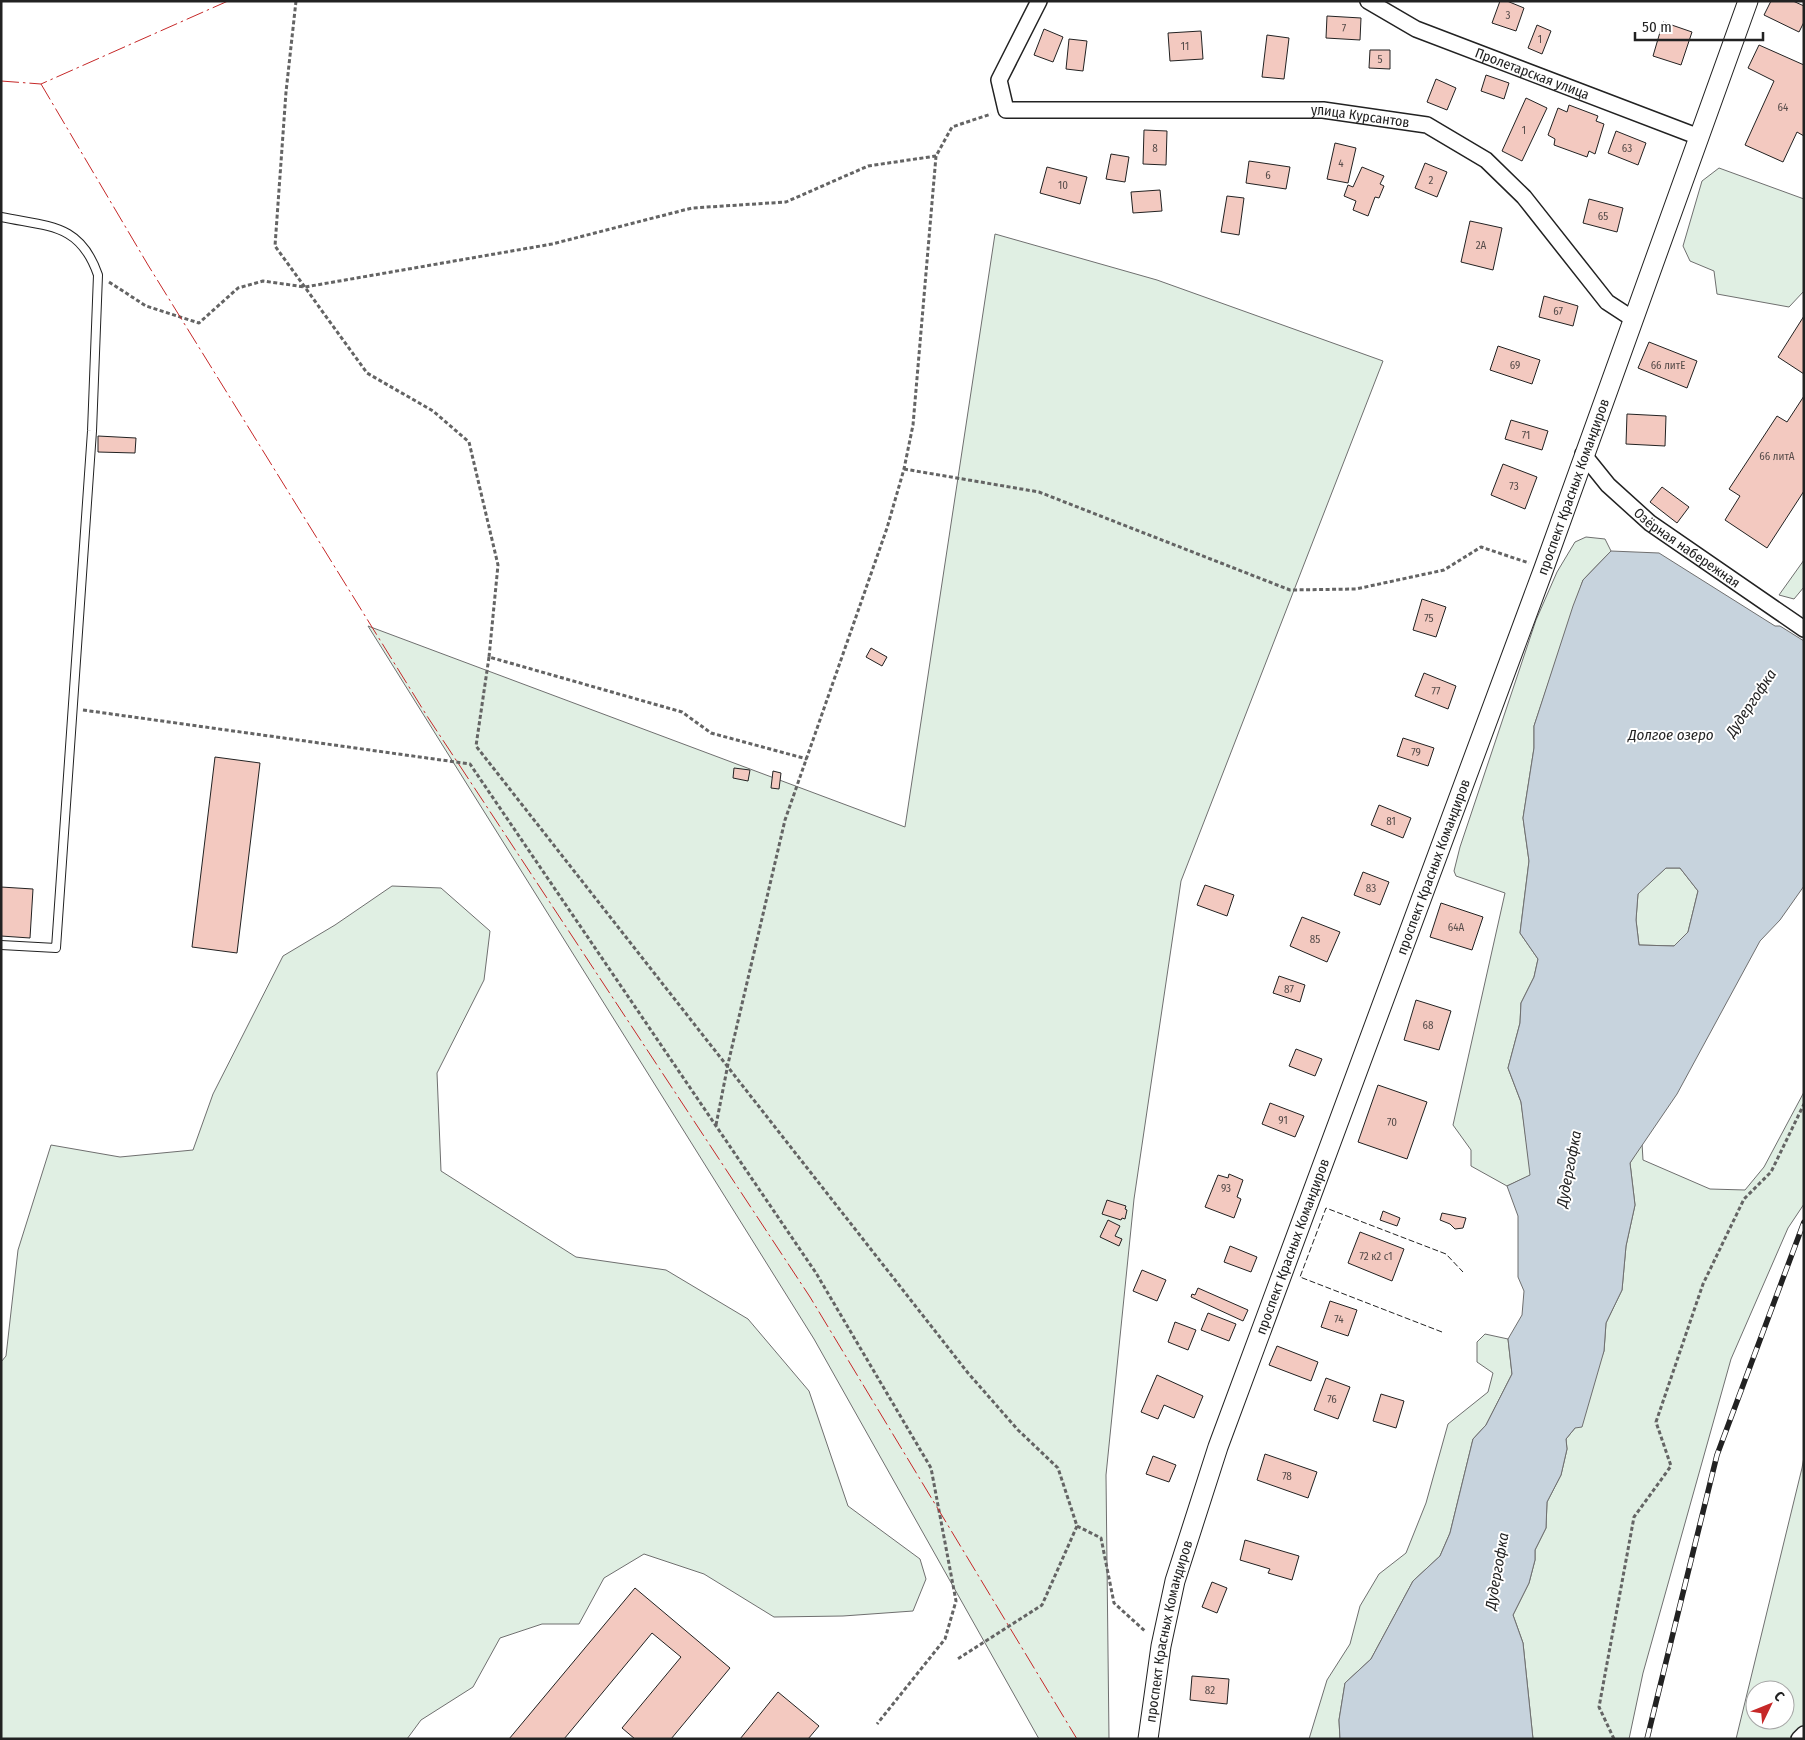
<svg xmlns="http://www.w3.org/2000/svg" width="1805" height="1740" viewBox="0 0 1805 1740" font-family="'Fira Sans Condensed',sans-serif">
	<style>
		.green { fill: #e0efe3; stroke: #6f6f6f; fill-rule: evenodd }
		.water { fill: #c7d3dd; stroke: #6f6f6f; fill-rule: evenodd }
		.building { fill: #f3c9c0; stroke: #222 }
		.lines { fill: none; stroke-linecap: round; stroke-linejoin: round }
		.service-casing { stroke: #222; stroke-width: 10 }
		.minor-casing { stroke: #222; stroke-width: 18 }
		.tertiary-casing { stroke: #222; stroke-width: 21 }
		.path { stroke: #646464; stroke-width: 3; stroke-dasharray: 4 2.5; stroke-linecap: butt }
		.service { stroke: #fff; stroke-width: 8 }
		.minor { stroke: #fff; stroke-width: 15 }
		.tertiary { stroke: #fff; stroke-width: 19 }
		.rail-casing { stroke: #222; stroke-width: 5.5 }
		.rail { stroke: #fff; stroke-width: 4; stroke-dasharray: 11; stroke-linecap: butt }
		.fence { stroke: #222; stroke-width: 1; stroke-dasharray: 6 2.5; stroke-linecap: butt }
		.power { stroke: #c62828; stroke-width: 1; stroke-dasharray: 18 4 2.5 4; stroke-linecap: butt }
		.labels { text-anchor: middle; stroke-width: 4; stroke-linejoin: round; paint-order: stroke }
		.number-label { font-size: 11px; fill: #564c4a }
		.street-label { font-size: 14px; fill: #222; stroke: #fff }
		.water-label { font-size: 15px; font-style: italic; fill: #222; stroke: #fff }
	</style>
	<rect width="100%" height="100%" fill="#fff"/>
	<g class="green">
		<polygon points="1719,168 1804,199 1804,291 1789,307 1717,294 1714,271 1690,261 1683,246 1702,181"/>
		<polygon points="995,234 1157,280 1383,361 1181,881 1134,1199 1106,1475 1109,1739 1039,1739 814,1339 368,626 905,827"/>
		<polygon points="1586,537 1605,539 1611,551 1583,580 1534,726 1534,748 1523,818 1529,861 1520,933 1538,959 1534,977 1521,1003 1520,1023 1508,1068 1521,1102 1531,1175 1507,1186 1471,1166 1471,1150 1453,1125 1505,893 1456,876 1454,871 1460,847 1536,620 1557,572 1575,542"/>
		<polygon points="1804,560 1804,587 1794,599 1779,595"/>
		<polygon points="1666,868 1680,868 1698,891 1688,932 1674,946 1639,945 1636,920 1638,893"/>
		<polygon points="392,886 441,888 490,931 484,980 437,1073 441,1171 576,1257 666,1270 748,1319 809,1391 848,1506 920,1559 926,1579 913,1611 843,1616 774,1617 704,1574 644,1554 604,1578 579,1624 542,1624 500,1638 473,1687 421,1720 407,1739 1,1739 1,1362 6,1356 18,1250 51,1145 120,1157 193,1150 213,1094 283,956 335,925"/>
		<polygon points="1804,1092 1804,1204 1788,1228 1731,1359 1643,1673 1629,1739 1533,1739 1523,1643 1513,1615 1529,1583 1535,1560 1535,1550 1546,1528 1547,1502 1561,1475 1567,1449 1566,1439 1575,1428 1604,1351 1606,1323 1622,1290 1626,1246 1635,1205 1630,1163 1642,1143 1643,1160 1710,1189 1745,1190 1764,1167"/>
		<polygon points="1485,1334 1508,1339 1512,1374 1486,1425 1473,1439 1450,1533 1440,1556 1413,1581 1371,1659 1345,1683 1339,1720 1340,1739 1309,1739 1327,1680 1350,1644 1360,1606 1379,1574 1406,1553 1426,1503 1448,1424 1488,1392 1493,1373 1477,1362 1477,1342"/>
		<path d="M1804 1457V1739H1736L1802 1468ZM1755 1690H1785V1720H1755Z"/>
	</g>
	<path class="water" d="M1611 551 1659 553 1775 626H1780L1804 641V886L1780 920 1760 941 1677 1094 1630 1163 1635 1205 1626 1246 1622 1290 1606 1323 1604 1351 1582 1427 1575 1428 1566 1439 1567 1449 1561 1475 1547 1502 1546 1528 1535 1550V1560L1529 1583 1513 1615 1523 1643 1533 1739H1340L1339 1720 1345 1683 1371 1659 1413 1581 1440 1556 1450 1533 1473 1439 1486 1425 1512 1374 1508 1339 1522 1315 1524 1291 1518 1277V1216L1507 1186 1530 1175 1521 1102 1508 1068 1520 1023 1521 1003 1534 977 1538 959 1520 933 1529 861 1523 818 1534 748V726L1573 606 1583 580ZM1666 868H1680L1698 891 1688 932 1674 946 1639 945 1636 920 1638 894Z"/>
	<g class="building">
		<polygon points="1500,1 1507,1 1524,8 1516,31 1492,23"/>
		<polygon points="1771,1 1793,1 1804,6 1804,22 1799,32 1764,15"/>
		<polygon points="1327,16 1361,18 1360,40 1326,38"/>
		<polygon points="1663,22 1692,32 1681,65 1653,56"/>
		<polygon points="1537,25 1551,31 1542,54 1528,48"/>
		<polygon points="1044,29 1063,37 1053,62 1034,55"/>
		<polygon points="1201,31 1203,59 1170,61 1168,33"/>
		<polygon points="1267,35 1289,38 1284,79 1262,77"/>
		<polygon points="1069,39 1087,41 1083,71 1066,69"/>
		<polygon points="1759,45 1804,65 1804,136 1797,132 1783,162 1745,145 1774,81 1748,68"/>
		<polygon points="1370,50 1390,50 1390,69 1369,68"/>
		<polygon points="1486,75 1509,83 1504,99 1481,91"/>
		<polygon points="1436,79 1456,88 1447,110 1427,102"/>
		<polygon points="1526,98 1547,108 1522,161 1502,151"/>
		<polygon points="1569,105 1598,116 1596,121 1604,124 1595,154 1589,151 1587,157 1554,145 1555,139 1548,135 1558,108 1567,112"/>
		<polygon points="1144,130 1167,131 1166,165 1143,164"/>
		<polygon points="1616,131 1646,143 1638,165 1608,153"/>
		<polygon points="1335,143 1356,148 1348,183 1327,179"/>
		<polygon points="1111,154 1129,157 1125,182 1106,179"/>
		<polygon points="1249,161 1290,167 1286,189 1246,183"/>
		<polygon points="1425,163 1447,172 1437,197 1415,188"/>
		<polygon points="1047,167 1087,177 1080,204 1040,193"/>
		<polygon points="1362,167 1384,176 1380,184 1384,186 1379,198 1375,197 1368,216 1353,210 1356,201 1344,196 1348,185 1353,187"/>
		<polygon points="1160,190 1162,211 1133,213 1131,192"/>
		<polygon points="1227,196 1244,198 1239,235 1221,232"/>
		<polygon points="1589,199 1623,208 1617,232 1583,223"/>
		<polygon points="1470,221 1502,228 1493,270 1461,262"/>
		<polygon points="1544,296 1578,306 1573,326 1539,317"/>
		<polygon points="1804,316 1804,374 1778,357"/>
		<polygon points="1649,342 1697,361 1687,388 1638,368"/>
		<polygon points="1498,346 1540,360 1532,384 1490,370"/>
		<polygon points="1804,396 1804,491 1767,548 1725,520 1740,496 1729,489 1777,416 1787,422"/>
		<polygon points="1627,414 1666,416 1665,446 1626,444"/>
		<polygon points="1511,420 1548,431 1542,450 1505,439"/>
		<polygon points="98,436 136,438 135,453 98,452"/>
		<polygon points="1503,464 1537,477 1525,509 1491,495"/>
		<polygon points="1662,487 1689,507 1677,523 1650,502"/>
		<polygon points="1422,599 1446,607 1436,637 1413,630"/>
		<polygon points="871,648 887,657 882,666 866,657"/>
		<polygon points="1424,673 1456,686 1448,709 1415,696"/>
		<polygon points="1403,738 1434,748 1428,766 1397,756"/>
		<polygon points="215,757 260,763 237,953 192,947"/>
		<polygon points="734,768 750,770 748,781 733,778"/>
		<polygon points="773,771 781,773 779,789 771,788"/>
		<polygon points="1379,805 1411,818 1403,838 1371,825"/>
		<polygon points="1363,872 1389,882 1380,905 1354,895"/>
		<polygon points="1205,885 1234,895 1227,916 1197,905"/>
		<polygon points="1,887 33,889 30,938 1,936"/>
		<polygon points="1441,903 1483,917 1472,950 1430,937"/>
		<polygon points="1302,917 1340,932 1327,962 1290,946"/>
		<polygon points="1279,976 1305,985 1300,1002 1273,993"/>
		<polygon points="1416,1000 1451,1011 1439,1050 1404,1040"/>
		<polygon points="1296,1049 1322,1059 1315,1076 1289,1066"/>
		<polygon points="1378,1085 1427,1102 1407,1159 1358,1142"/>
		<polygon points="1270,1103 1304,1116 1295,1137 1262,1124"/>
		<polygon points="1229,1174 1243,1180 1237,1197 1241,1199 1234,1218 1205,1207 1218,1175 1228,1178"/>
		<polygon points="1107,1200 1126,1206 1125,1209 1127,1210 1125,1219 1122,1218 1121,1220 1102,1214"/>
		<polygon points="1383,1211 1400,1218 1397,1226 1380,1220"/>
		<polygon points="1442,1213 1466,1218 1463,1228 1455,1229 1450,1224 1440,1220"/>
		<polygon points="1108,1220 1120,1226 1115,1236 1122,1239 1119,1246 1100,1237"/>
		<polygon points="1360,1232 1404,1249 1392,1281 1348,1263"/>
		<polygon points="1230,1246 1257,1257 1251,1272 1224,1262"/>
		<polygon points="1142,1270 1166,1280 1157,1301 1133,1291"/>
		<polygon points="1198,1288 1248,1310 1243,1321 1191,1297 1192,1294 1195,1295"/>
		<polygon points="1330,1301 1357,1310 1348,1336 1321,1327"/>
		<polygon points="1208,1313 1236,1324 1229,1341 1201,1330"/>
		<polygon points="1175,1322 1196,1330 1188,1350 1168,1342"/>
		<polygon points="1277,1346 1318,1362 1311,1381 1269,1365"/>
		<polygon points="1157,1375 1203,1396 1194,1418 1164,1405 1158,1419 1141,1412"/>
		<polygon points="1326,1378 1350,1387 1338,1419 1314,1410"/>
		<polygon points="1381,1394 1404,1401 1396,1428 1373,1421"/>
		<polygon points="1265,1454 1317,1472 1308,1498 1257,1480"/>
		<polygon points="1153,1456 1176,1465 1169,1482 1146,1474"/>
		<polygon points="1245,1540 1299,1556 1292,1580 1268,1573 1270,1569 1240,1560"/>
		<polygon points="1212,1582 1227,1588 1217,1613 1202,1607"/>
		<polygon points="635,1588 730,1668 671,1739 635,1739 622,1728 681,1657 652,1633 564,1739 509,1739"/>
		<polygon points="1192,1676 1229,1679 1227,1704 1190,1700"/>
		<polygon points="778,1692 819,1726 808,1739 740,1739"/>
	</g>
	<g class="lines">
		<defs>
			<path id="service" d="M1 217C49 227 80 223 98 275L92 431 56 948 1 945"/>
			<g id="minor">
				<path id="s1" d="M1039 1 999 80 1006 110H1323L1427 125 1486 160 1524 197 1607 302 1633 319"/>
				<path id="s2" d="M1368 1 1416 29 1699 137"/>
				<path id="s3" d="M1583 454 1608 485 1650 523 1804 629"/>
				<polyline points="1799,1739 1804,1734"/>
			</g>
			<g id="tertiary">
				<path id="s4" d="M1148 1739 1161 1646 1175 1581 1218 1447 1544 568 1748 1"/>
			</g>
		</defs>
		<use href="#service" class="service-casing"/>
		<use href="#minor" class="minor-casing"/>
		<use href="#tertiary" class="tertiary-casing"/>
		<g class="path">
			<polyline points="296,1 286,92 275,246 367,373 433,411 469,442 498,565 489,657 682,712 711,733 807,759"/>
			<polyline points="109,282 146,306 199,323 238,288 263,281 305,287 552,244 692,208 786,202 868,166 936,156"/>
			<polyline points="904,469 1039,492 1290,590 1356,589 1444,570 1481,547 1529,563"/>
			<polyline points="489,657 476,746 968,1373 1018,1430 1058,1468 1077,1526 1042,1605 956,1660"/>
			<polyline points="83,710 470,764 816,1273 931,1468 956,1601 945,1639 877,1724"/>
			<polyline points="716,1125 728,1064 785,820 887,528 904,469 913,425 936,156 952,127 991,114"/>
			<polyline points="1077,1526 1101,1538 1114,1603 1146,1632"/>
			<polyline points="1614,1739 1599,1707 1634,1517 1671,1466 1656,1422 1703,1284 1744,1199 1771,1172 1804,1104"/>
		</g>
		<use href="#service" class="service"/>
		<use href="#minor" class="minor"/>
		<use href="#tertiary" class="tertiary"/>
		<defs>
			<polyline id="rail" points="1647,1739 1717,1455 1804,1222"/>
		</defs>
		<use href="#rail" class="rail-casing"/>
		<use href="#rail" class="rail"/>
		<polyline class="fence" points="1442,1332 1300,1277 1326,1208 1446,1254 1463,1272"/>
		<g class="power">
			<polyline points="1,81 41,84 228,1"/>
			<polyline points="41,84 148,265 427,716 810,1297 1077,1739"/>
		</g>
	</g>
	<g class="labels">
		<g class="number-label">
			<text x="1508" y="19">3</text>
			<text x="1344" y="32">7</text>
			<text x="1540" y="43">1</text>
			<text x="1185" y="50">11</text>
			<text x="1380" y="63">5</text>
			<text x="1783" y="111">64</text>
			<text x="1524" y="134">1</text>
			<text x="1155" y="152">8</text>
			<text x="1627" y="152">63</text>
			<text x="1341" y="167">4</text>
			<text x="1268" y="179">6</text>
			<text x="1431" y="184">2</text>
			<text x="1063" y="189">10</text>
			<text x="1603" y="220">65</text>
			<text x="1481" y="249">2А</text>
			<text x="1558" y="315">67</text>
			<text x="1515" y="369">69</text>
			<text x="1668" y="369">66 литЕ</text>
			<text x="1526" y="439">71</text>
			<text x="1777" y="460">66 литА</text>
			<text x="1514" y="490">73</text>
			<text x="1429" y="622">75</text>
			<text x="1436" y="695">77</text>
			<text x="1416" y="756">79</text>
			<text x="1391" y="825">81</text>
			<text x="1371" y="892">83</text>
			<text x="1456" y="931">64А</text>
			<text x="1315" y="943">85</text>
			<text x="1289" y="993">87</text>
			<text x="1428" y="1029">68</text>
			<text x="1283" y="1124">91</text>
			<text x="1392" y="1126">70</text>
			<text x="1226" y="1192">93</text>
			<text x="1376" y="1260">72 к2 с1</text>
			<text x="1339" y="1323">74</text>
			<text x="1332" y="1403">76</text>
			<text x="1287" y="1480">78</text>
			<text x="1210" y="1694">82</text>
		</g>
		<g class="street-label">
			<text dy="5" stroke="none"><textPath href="#s2" startOffset="180">Пролетарская улица</textPath></text>
			<text dy="5" stroke="none"><textPath href="#s1" startOffset="474">улица Курсантов</textPath></text>
			<text dy="5" stroke="none"><textPath href="#s4" startOffset="1325">проспект Красных Командиров</textPath></text>
			<text dy="5" stroke="none"><textPath href="#s3" startOffset="141">Озёрная набережная</textPath></text>
			<text dy="5" stroke="none"><textPath href="#s4" startOffset="920">проспект Красных Командиров</textPath></text>
			<text dy="5" stroke="none"><textPath href="#s4" startOffset="515">проспект Красных Командиров</textPath></text>
			<text dy="5" stroke="none"><textPath href="#s4" startOffset="110">проспект Красных Командиров</textPath></text>
		</g>
		<g class="water-label">
			<text transform="translate(1751 703) rotate(-56)" y="5">Дудергофка</text>
			<text x="1671" y="740">Долгое озеро</text>
			<text transform="translate(1569 1169) rotate(-79)" y="5">Дудергофка</text>
			<text transform="translate(1497 1571) rotate(-80)" y="5">Дудергофка</text>
		</g>
	</g>
	<rect width="1805" height="1740" fill="none" stroke="#222222" stroke-width="5"/>
	<g transform="translate(1770 1705) rotate(47)"><circle r="24" fill="#ffffff" stroke="#a7a7a7"/>
	<path d="M0-4L9 19L0 12L-9 19Z" fill="#c62828"/>
	<text y="-8" font-size="14" font-weight="bold" text-anchor="middle" fill="#222222">С</text>
	</g>
	<path d="M1635 32v8h128v-8" fill="none" stroke="#222222" stroke-width="2.5"/>
	<text x="1642" y="32" font-size="15" fill="#222222" stroke="#ffffff" stroke-width="4" paint-order="stroke">50 m</text>
</svg>
